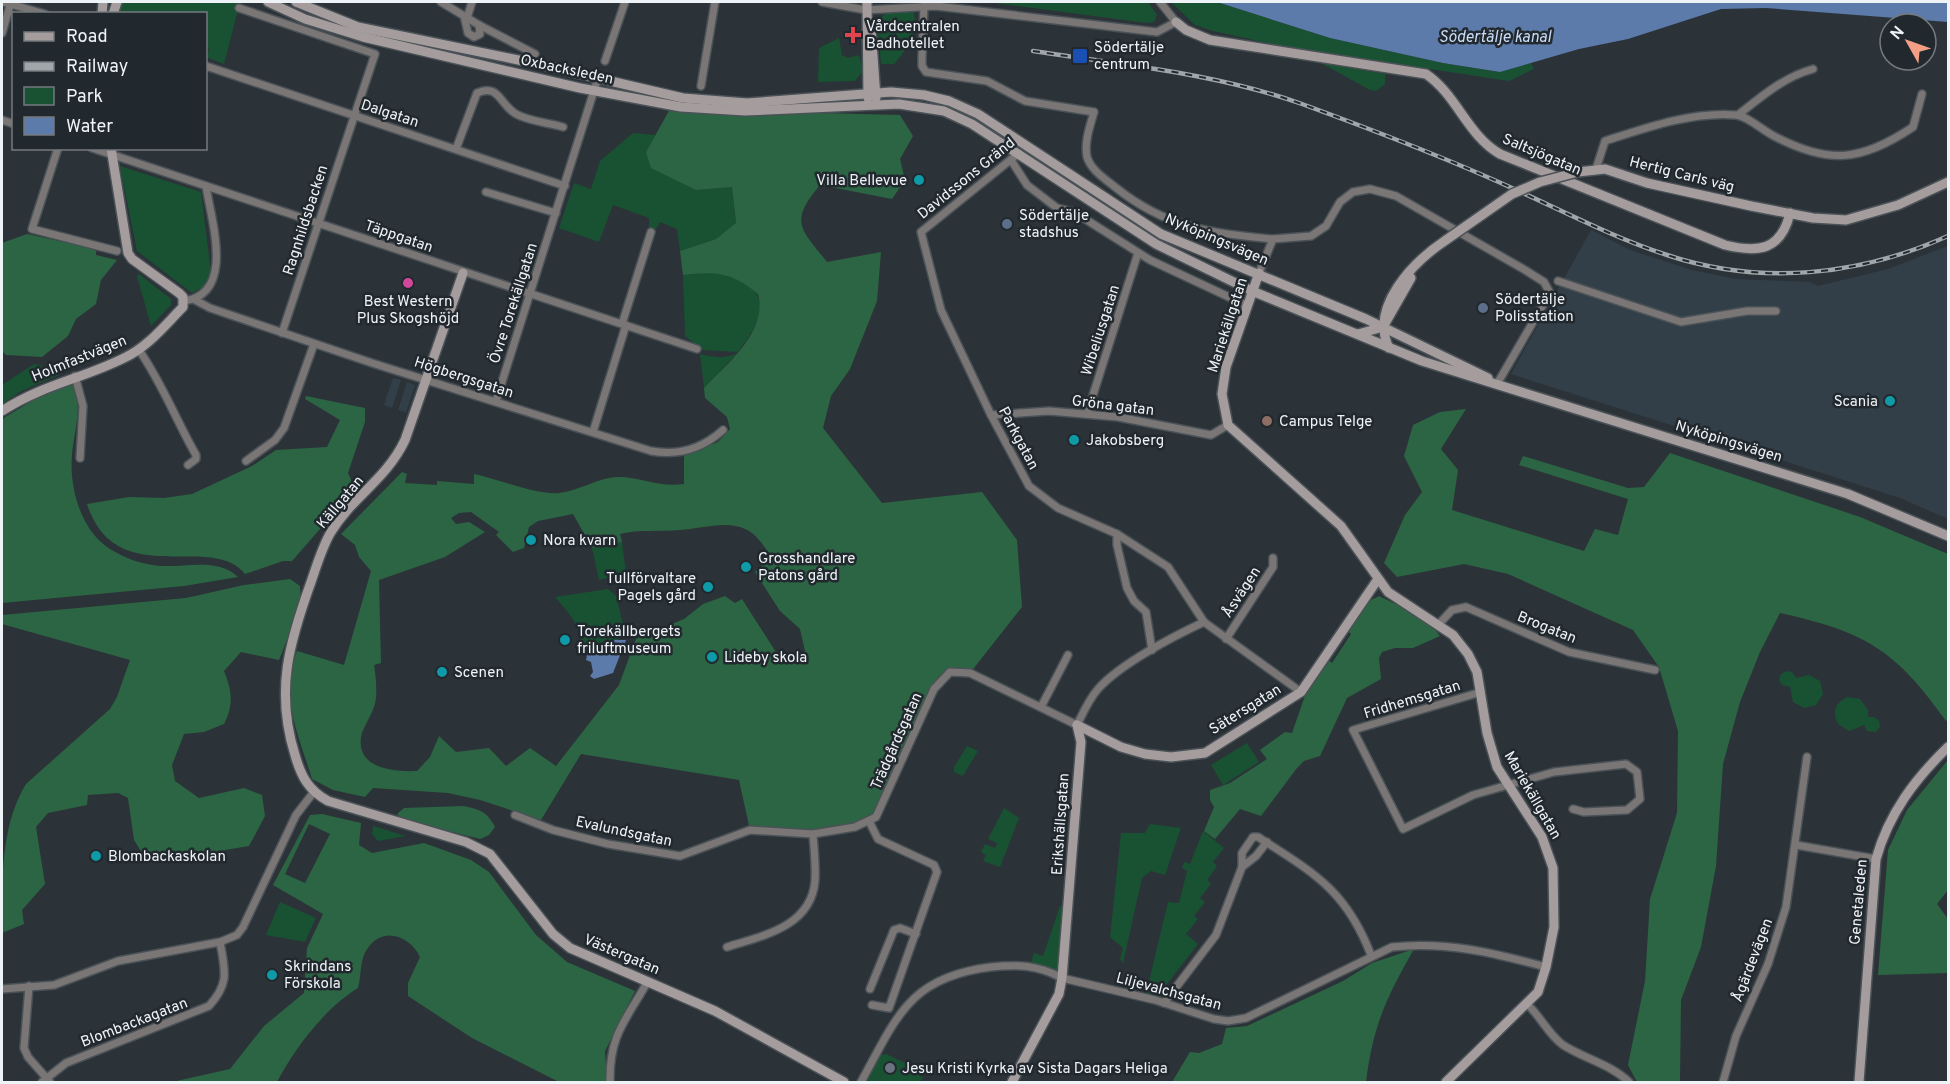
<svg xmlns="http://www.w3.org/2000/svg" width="1950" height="1084" viewBox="0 0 1950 1084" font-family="Overpass,sans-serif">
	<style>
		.built { fill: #323f49 }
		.green { fill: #185232 }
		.forest { fill: #2c6543; fill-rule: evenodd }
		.water { fill: #5c7baa }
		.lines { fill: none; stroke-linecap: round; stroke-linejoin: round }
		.street-casing { stroke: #4a5257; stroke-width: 10 }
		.secondary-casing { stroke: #4a5257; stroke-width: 12 }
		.street { stroke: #7b7676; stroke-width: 7 }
		.secondary { stroke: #a59d9d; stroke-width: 9 }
		.rail-casing { stroke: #a0a7ab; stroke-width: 4.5 }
		.rail { stroke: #22292e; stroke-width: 2; stroke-dasharray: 7; stroke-linecap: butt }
		.secondary-bridge-casing { stroke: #4a5257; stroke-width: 12; stroke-linecap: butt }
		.secondary-bridge { stroke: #a59d9d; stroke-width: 9 }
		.health-dot { fill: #e0444e; stroke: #22292e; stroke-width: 2 }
		.transit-dot { fill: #1a4fb4; stroke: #22292e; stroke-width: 2 }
		.culture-dot { fill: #0f9aa8; stroke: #22292e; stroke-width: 2 }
		.service-dot { fill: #5c6f8a; stroke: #22292e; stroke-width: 2 }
		.hotel-dot { fill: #d1479c; stroke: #22292e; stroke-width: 2 }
		.education-dot { fill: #8d6e63; stroke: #22292e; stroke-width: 2 }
		.worship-dot { fill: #6b7280; stroke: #22292e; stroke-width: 2 }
		.labels { text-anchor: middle; stroke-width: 5; stroke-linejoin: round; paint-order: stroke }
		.poi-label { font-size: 15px; fill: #eef3f7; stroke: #22292e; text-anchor: start }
		.street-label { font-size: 15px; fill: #eef3f7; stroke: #22292e }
		.water-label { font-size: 16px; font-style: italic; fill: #caddfa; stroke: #22292e }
	</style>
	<rect width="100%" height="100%" fill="#2b3338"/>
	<g class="built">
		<polygon points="1591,230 1630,250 1692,270 1736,279 1810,282 1818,286 1888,269 1948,246 1948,519 1900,498 1511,374"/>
		<polygon points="393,378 401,380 392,408 384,405"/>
		<polygon points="407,382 415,385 406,412 398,410"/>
	</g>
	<g class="green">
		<polygon points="121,2 240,2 224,64 206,57 209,50 206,44 206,14 117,14"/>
		<polygon points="987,2 1148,2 1157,15 1154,22 1147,23"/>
		<polygon points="1171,2 1217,2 1330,38 1443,63 1499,72 1531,63 1534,69 1509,81 1285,47 1213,31 1195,25"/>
		<path d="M888 11H913C920 31 907 49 894 64H881L877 21Z"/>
		<polygon points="839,38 842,55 848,58 859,55 863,71 855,81 818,82 819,48"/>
		<polygon points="1321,63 1385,74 1385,84 1376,91 1370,90"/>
		<polygon points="633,133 656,135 646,152 696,190 732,187 736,224 716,239 680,251 677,229 660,222 656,229 649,228 649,218 613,205 599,242 559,228 574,183 591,189 600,161"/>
		<polygon points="120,166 201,192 211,272 203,287 192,293 137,251"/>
		<path d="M713 272C805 289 740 351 704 388L700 354C713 357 727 360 738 352L703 350 685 336 683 275Z"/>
		<polygon points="139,274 171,299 171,305 151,326 137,276"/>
		<polygon points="34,364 50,368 59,375 21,391 2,404 2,385"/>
		<polygon points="622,542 626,573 599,580 592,548"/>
		<path d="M608 589 616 596 625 632 617 641 595 650 582 649C582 627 569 613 555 597Z"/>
		<polygon points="1786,671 1792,672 1796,678 1809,675 1820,681 1823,694 1816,705 1804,708 1793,702 1790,687 1782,685 1779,680 1781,674"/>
		<path d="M1847 697 1860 699 1868 710V717H1874L1879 721 1880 727 1876 732 1867 731 1864 725 1849 731 1838 724C1832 712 1835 703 1847 697Z"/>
		<polygon points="1247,743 1259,762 1223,785 1211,765"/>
		<polygon points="967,746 978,751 963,776 954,772 954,767"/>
		<polygon points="1004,808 1019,818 1000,867 983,861 986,855 981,852 985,844 995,848 997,843 988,839"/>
		<polygon points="1150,824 1181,828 1165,875 1151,871 1142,878 1123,963 1120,959 1123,948 1110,937 1121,833 1145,833"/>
		<polygon points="373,826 406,836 378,841 372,834"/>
		<polygon points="1203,831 1224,848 1213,862 1217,866 1207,880 1211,884 1200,898 1205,902 1194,916 1198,919 1186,934 1198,944 1160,993 1167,999 1164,1003 1145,998 1168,902 1179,903 1187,871 1182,868 1184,862 1190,864"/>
		<polygon points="280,902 316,918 305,942 266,935"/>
		<polygon points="1060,906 1069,907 1062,978 1030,966 1034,953 1043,956"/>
		<polygon points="886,1054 916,1068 914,1073 923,1077 920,1082 869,1082 867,1076 877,1056"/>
	</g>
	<g class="forest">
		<path d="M670 109 900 115 913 136 900 159 905 180 892 199 820 185C789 222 800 228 827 262L881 252 877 301 850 369 831 396 823 428 882 503 982 492 1017 540 1022 607 970 673 956 671 938 683 876 817 869 821 813 834 750 830 739 780 581 754 541 820 480 800 448 793 373 788 365 797 333 790 312 779C299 736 279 697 297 651L344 665 371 571 359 557 355 545 341 534 402 472 407 474 405 483 437 485V481L474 484V474C499 479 535 495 559 493 579 491 597 478 616 477 639 476 660 488 684 484V455L718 442 730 429 727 417 705 398 704 388C728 363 768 331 758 294 732 272 716 271 683 275L680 251 716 239 736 223 732 187 696 190 651 168 646 152ZM471 512 499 532 496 535 513 552 524 548 529 527 538 521 573 514 592 548 622 542 620 534C639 529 659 532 680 530 700 529 726 520 745 529 755 533 762 543 768 552L766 562 755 572 780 611 800 629 805 651 797 663 789 664 781 660 742 599 735 603 725 596 703 604 684 619 636 639 619 685 556 766 530 748 506 766 489 748 456 752 439 736 430 757 417 771C392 772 353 768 362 733 365 724 371 716 374 707 378 696 376 677 374 665L381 663 379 580 445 557 485 532 469 522 456 524 451 518 459 513Z"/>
		<polygon points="27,234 96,249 96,255 117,260 101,280 96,304 76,319 68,336 42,357 6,355 2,351 2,243"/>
		<path d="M70 384 75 387C82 409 74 432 72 455 69 488 81 531 110 549 126 559 144 565 162 566 188 567 218 558 238 577L184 586 2 603V419L40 396Z"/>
		<path d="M306 396 365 408V422L348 473 355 489 292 561H283L245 574C212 531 116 593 87 504L129 497 164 498 192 494 252 466 276 450 327 447 340 420 305 399Z"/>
		<path d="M1466 409 1441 449 1458 470 1452 510 1584 551 1595 529 1618 535 1628 499 1519 465 1523 456 1628 488 1644 487 1670 453 1860 517 1948 554V719L1946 721C1895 649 1865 632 1780 613L1760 652 1740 702 1723 764 1716 866 1701 947 1681 1000 1680 1082H1637L1628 1065 1645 981 1650 899 1677 813 1678 731 1659 667 1633 630 1508 574 1464 564 1397 577 1384 563 1405 515 1422 492 1404 456 1413 425 1440 412Z"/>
		<path d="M290 579 300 586 301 604 279 660 241 652 224 671C232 691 234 705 224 724L204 732 184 734 172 765 175 781 199 798 244 788 262 795 265 816 249 846 213 852 144 856 134 840 128 798 118 793 88 795 87 805 48 813 36 827 45 884 22 910 24 924 2 933C2 884 0 826 26 784L110 709 117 697 130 660 2 624V615L186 598 244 585Z"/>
		<path d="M1379 596C1399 606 1427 617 1440 636L1413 648H1395L1382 652 1379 658 1381 679 1347 698 1320 756 1304 761 1297 768 1261 816 1240 809 1215 839 1204 831 1214 807 1210 800V790L1230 783 1267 759 1260 750 1285 732 1292 733 1308 687 1325 658 1332 663 1351 634 1345 629 1367 602Z"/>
		<polygon points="1948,760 1948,890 1937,904 1948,919 1948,973 1878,975 1888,850 1907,810"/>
		<path d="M463 806C480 809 487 812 495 827L489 835 480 839 403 819 397 814 404 808Z"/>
		<path d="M322 814 361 823 359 845 372 853 424 843 471 860 489 872 536 935 567 962 635 991 605 1051 607 1082H559L472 1038 408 996V983L420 957C410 936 383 926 368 948 359 959 362 975 358 988 325 1008 295 1048 277 1082H172L230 1069 264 1026 304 993 307 948 323 914 273 885 310 815ZM309 824 330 834 305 883 285 874Z"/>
		<path d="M1414 949C1386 998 1373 1026 1366 1082H1172L1190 1052 1199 1053 1222 1044 1226 1028 1247 1026 1343 981 1372 963Z"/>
	</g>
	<g class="water">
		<polygon points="1217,2 1948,2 1948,22 1766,8 1721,9 1628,39 1579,49 1500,72 1443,63 1330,38"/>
		<polygon points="611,640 626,640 613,673 594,679 590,676 593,672 591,662 586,660 588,651 595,650 597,645"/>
	</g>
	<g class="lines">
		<defs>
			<g id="street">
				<polyline points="3,2 45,14"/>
				<polyline points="441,2 479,25 535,54"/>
				<polyline points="822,2 866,10 936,6 1157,32 1176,22 1160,2"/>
				<path d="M924 6 922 58V66L926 72 987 81 1025 101 1094 112C1090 126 1084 142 1087 157 1091 170 1105 179 1115 187 1166 228 1210 233 1273 239L1259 273"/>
				<polyline points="239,8 375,54 282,333"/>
				<polyline points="464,16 468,33 474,37 480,34 479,25"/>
				<polyline points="467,18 472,2"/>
				<polyline points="2,33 11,2"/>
				<polyline points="605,61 625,2"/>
				<polyline points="206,66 565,186"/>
				<polyline points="701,86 715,2"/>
				<path d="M1738 115C1762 96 1784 77 1813 69"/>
				<polyline points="2,120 14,124"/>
				<polyline points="58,148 32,229 117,251"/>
				<polyline points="92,148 697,349"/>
				<path d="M456 149 477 93C499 83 500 105 516 114 528 121 549 123 563 127"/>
				<polyline points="1019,153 921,232 941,310 991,415 1029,486 1058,508 1117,534 1168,567 1204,622 1301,692"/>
				<polyline points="1011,160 1027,185 1057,208 1074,212 1150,260 1246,305"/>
				<path d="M1596 169 1605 141C1645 128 1693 111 1736 115 1747 116 1761 129 1772 135 1828 165 1861 162 1913 127L1922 94"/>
				<polyline points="486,192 556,213"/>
				<polyline points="1273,239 1311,236 1326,226 1340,202 1353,192 1370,189 1396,196 1525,270 1544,282 1550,293 1497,384"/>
				<polyline points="1558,281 1681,322 1747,311 1776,311"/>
				<path d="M195 300 210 308 372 363 651 451C678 456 703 448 723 430"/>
				<path d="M184 301C236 294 211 220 206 186"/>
				<polyline points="622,324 651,232"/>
				<path d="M139 350C162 383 176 420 196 455V459L188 465"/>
				<polyline points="75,376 83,406 80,458"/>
				<polyline points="496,401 598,78"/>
				<polyline points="1087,414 1138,253"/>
				<polyline points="991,415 1049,411 1118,417 1211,435 1228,425"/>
				<polyline points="593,432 626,325"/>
				<polyline points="246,461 275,440 284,428 314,344"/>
				<polyline points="1117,534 1117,545 1127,588 1134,601 1146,612 1152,650"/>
				<polyline points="1438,625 1452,610 1466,607 1569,652 1655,670"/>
				<polyline points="1226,639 1273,567 1273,558"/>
				<polyline points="1481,692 1353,730 1403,829 1473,795 1554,772 1626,764 1637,772 1640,799 1627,810 1584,812 1573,809"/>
				<polyline points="1041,707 1068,655"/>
				<path d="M515 815 553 830 608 844 680 856 750 830 813 834 855 827 876 817 934 689 950 672 970 673 1077 725C1083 713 1089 699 1098 689 1120 664 1174 636 1204 622"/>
				<polyline points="869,821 878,839 934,865 937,872 889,1008 872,1005"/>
				<polyline points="1796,845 1876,859"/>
				<polyline points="1242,867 1256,856 1267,842"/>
				<path d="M727 947C762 936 811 927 815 881 816 866 814 849 813 834"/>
				<polyline points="29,986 24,1048 28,1057 50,1082"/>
				<polyline points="2,989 54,985 118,961 220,942 237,935 243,927 296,815 313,793"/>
				<polyline points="870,989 894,930 900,928 916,934"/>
				<path d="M1164 1003 1216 935 1242 867V853L1253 837H1258C1314 873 1346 890 1371 955"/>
				<path d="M1528 1005C1540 1016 1549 1035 1563 1045 1585 1059 1610 1064 1629 1082"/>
				<path d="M42 1082 66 1063 209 1006C230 983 225 971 220 942"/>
				<path d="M610 1082C609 1035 626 1020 648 981"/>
				<path d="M861 1082C897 1017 909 977 991 967 1017 964 1038 965 1062 978L1155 1000 1214 1019 1228 1021 1246 1018 1392 947C1446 941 1494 953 1546 967"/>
				<polyline points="1723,1082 1736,1036 1768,964 1786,907 1807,757"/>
			</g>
			<g id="secondary">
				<polyline points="268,2 305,19 363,37 580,88 681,107 745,111 899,104 944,111 972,124 1156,244 1252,291 1422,361 1848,494 1948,536"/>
				<polyline points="296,2 358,27 533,63 683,98 747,103 891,92 924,95 949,101 978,114 1161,234 1366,319 1488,378"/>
				<polyline points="867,2 868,98"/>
				<polyline points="102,14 103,2"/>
				<polyline points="113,14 117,2"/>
				<path d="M1176 22 1186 30 1210 40 1426 74C1457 95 1467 135 1500 154L1725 245C1758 253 1781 251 1790 213"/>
				<polyline points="871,28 876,98"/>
				<polyline points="1578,172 1605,169 1647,183 1751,206 1813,218 1846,220 1898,205 1948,182"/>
				<path d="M463 273 405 440C386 480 352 497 331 532 322 547 317 565 311 582 289 643 275 691 295 755 301 776 308 790 328 801L466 842 490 854 553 934 570 948 715 1011 844 1082"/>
				<polyline points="1259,273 1226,367 1222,394 1228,425 1341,526 1388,592 1453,635 1468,654 1477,672 1487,733 1497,767 1542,837 1553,868 1554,927 1546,967 1538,992 1446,1082"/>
				<polyline points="1358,334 1383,327 1411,278"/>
				<path d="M1389 348C1369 307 1413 262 1446 240"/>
				<path d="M2 411C44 384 82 379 124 358 148 347 165 325 183 307V297L179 293 132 259 128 253 111 148"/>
				<polyline points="1077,725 1121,747 1145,754 1171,757 1205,753 1301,692 1378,579"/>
				<polyline points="1012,1082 1059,994 1062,978 1081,742 1077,725"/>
				<path d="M1859 1082 1876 859C1889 813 1915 779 1948 747"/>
			</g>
		</defs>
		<use href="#street" class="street-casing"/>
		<use href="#secondary" class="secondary-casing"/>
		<use href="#street" class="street"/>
		<use href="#secondary" class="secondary"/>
		<defs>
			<path id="rail" d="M1033 51C1123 65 1215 73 1302 104 1373 130 1444 157 1512 188 1563 211 1614 238 1667 255 1761 286 1859 276 1948 236"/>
		</defs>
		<use href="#rail" class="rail-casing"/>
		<use href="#rail" class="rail"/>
		<defs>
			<polyline id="secondary-bridge" points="1446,240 1512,194 1540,182 1578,172"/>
		</defs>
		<use href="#secondary-bridge" class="secondary-bridge-casing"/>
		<use href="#secondary-bridge" class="secondary-bridge"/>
	</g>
	<path class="health-dot" d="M850 26h6v6h6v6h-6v6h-6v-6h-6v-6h6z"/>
	<rect class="transit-dot" x="1072" y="48" width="16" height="16" rx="3"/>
	<g class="culture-dot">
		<circle cx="919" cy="180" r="6"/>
		<circle cx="1890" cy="401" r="6"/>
		<circle cx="1074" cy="440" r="6"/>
		<circle cx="531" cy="540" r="6"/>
		<circle cx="746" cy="567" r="6"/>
		<circle cx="708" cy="587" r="6"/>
		<circle cx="565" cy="640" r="6"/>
		<circle cx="712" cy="657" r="6"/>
		<circle cx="442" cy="672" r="6"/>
		<circle cx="96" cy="856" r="6"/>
		<circle cx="272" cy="975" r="6"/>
	</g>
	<g class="service-dot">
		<circle cx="1007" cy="224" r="6"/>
		<circle cx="1483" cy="308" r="6"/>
	</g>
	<circle class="hotel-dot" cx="408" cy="283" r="6"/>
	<circle class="education-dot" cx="1267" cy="421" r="6"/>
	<circle class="worship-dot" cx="890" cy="1068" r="6"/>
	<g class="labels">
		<g class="poi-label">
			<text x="866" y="31">Vårdcentralen<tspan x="866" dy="17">Badhotellet</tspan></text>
			<text x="1094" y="52">Södertälje<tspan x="1094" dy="17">centrum</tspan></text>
			<text x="907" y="185" text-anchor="end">Villa Bellevue</text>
			<text x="1019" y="220">Södertälje<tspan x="1019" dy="17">stadshus</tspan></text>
			<text x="1495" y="304">Södertälje<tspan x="1495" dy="17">Polisstation</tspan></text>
			<text x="408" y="306" text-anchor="middle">Best Western<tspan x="408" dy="17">Plus Skogshöjd</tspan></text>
			<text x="1878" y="406" text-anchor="end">Scania</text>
			<text x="1279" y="426">Campus Telge</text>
			<text x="1086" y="445">Jakobsberg</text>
			<text x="543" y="545">Nora kvarn</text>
			<text x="758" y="563">Grosshandlare<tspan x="758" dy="17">Patons gård</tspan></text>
			<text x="696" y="583" text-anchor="end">Tullförvaltare<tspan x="696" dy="17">Pagels gård</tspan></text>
			<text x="577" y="636">Torekällbergets<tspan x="577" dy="17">friluftmuseum</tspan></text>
			<text x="724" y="662">Lideby skola</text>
			<text x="454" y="677">Scenen</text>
			<text x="108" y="861">Blombackaskolan</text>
			<text x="284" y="971">Skrindans<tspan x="284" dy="17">Förskola</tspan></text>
			<text x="902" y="1073">Jesu Kristi Kyrka av Sista Dagars Heliga</text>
		</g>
		<g class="street-label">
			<text transform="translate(567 69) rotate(12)" y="5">Oxbacksleden</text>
			<text transform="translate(390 113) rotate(18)" y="5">Dalgatan</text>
			<text transform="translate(1542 154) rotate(23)" y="5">Saltsjögatan</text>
			<text transform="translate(1682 174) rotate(14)" y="5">Hertig Carls väg</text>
			<text transform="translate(966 178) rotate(-39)" y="5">Davidssons Gränd</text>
			<text transform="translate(305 220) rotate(-72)" y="5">Ragnhildsbacken</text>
			<text transform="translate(399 236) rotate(19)" y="5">Täppgatan</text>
			<text transform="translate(1217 239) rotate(23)" y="5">Nyköpingsvägen</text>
			<text transform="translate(513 303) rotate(-72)" y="5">Övre Torekällgatan</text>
			<text transform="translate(1227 325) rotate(-72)" y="5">Mariekällgatan</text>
			<text transform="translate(1100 330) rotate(-72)" y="5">Wibeliusgatan</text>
			<text transform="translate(79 358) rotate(-22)" y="5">Holmfastvägen</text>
			<text transform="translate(464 377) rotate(18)" y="5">Högbergsgatan</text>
			<text transform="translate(1113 405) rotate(7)" y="5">Gröna gatan</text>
			<text transform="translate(1019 438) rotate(62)" y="5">Parkgatan</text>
			<text transform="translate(1729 441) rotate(17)" y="5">Nyköpingsvägen</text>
			<text transform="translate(340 502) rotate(-50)" y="5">Källgatan</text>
			<text transform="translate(1241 592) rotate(-57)" y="5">Åsvägen</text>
			<text transform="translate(1547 627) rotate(22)" y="5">Brogatan</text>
			<text transform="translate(1412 699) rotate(-17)" y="5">Fridhemsgatan</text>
			<text transform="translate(1245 709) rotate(-32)" y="5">Sätersgatan</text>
			<text transform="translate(896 741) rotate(-66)" y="5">Trädgårdsgatan</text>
			<text transform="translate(1533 795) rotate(60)" y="5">Mariekällgatan</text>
			<text transform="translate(1060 824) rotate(-86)" y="5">Erikshällsgatan</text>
			<text transform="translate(624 831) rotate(12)" y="5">Evalundsgatan</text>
			<text transform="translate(1858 902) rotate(-85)" y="5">Genetaleden</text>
			<text transform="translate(622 954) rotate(23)" y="5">Västergatan</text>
			<text transform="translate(1752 960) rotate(-69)" y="5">Ågärdevägen</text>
			<text transform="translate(1169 991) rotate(15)" y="5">Liljevalchsgatan</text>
			<text transform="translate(134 1022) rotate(-21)" y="5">Blombackagatan</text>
		</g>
		<g class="water-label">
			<text x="1495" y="42">Södertälje kanal</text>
		</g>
	</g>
	<rect width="1950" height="1084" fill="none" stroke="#eef3f7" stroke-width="6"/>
	<rect x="12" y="12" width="195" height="138" fill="#22292e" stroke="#747a7e" stroke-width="1.5"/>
	<rect x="24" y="32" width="30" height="9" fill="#a59d9d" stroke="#747a7e" stroke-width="1.5"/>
	<text x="66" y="42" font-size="18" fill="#eef3f7">Road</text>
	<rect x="24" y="62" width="30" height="9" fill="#a0a7ab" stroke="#747a7e" stroke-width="1.5"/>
	<text x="66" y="72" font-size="18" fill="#eef3f7">Railway</text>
	<rect x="24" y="87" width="30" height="18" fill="#185232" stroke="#747a7e" stroke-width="1.5"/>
	<text x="66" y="102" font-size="18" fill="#eef3f7">Park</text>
	<rect x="24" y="117" width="30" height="18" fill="#5c7baa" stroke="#747a7e" stroke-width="1.5"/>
	<text x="66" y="132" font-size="18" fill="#eef3f7">Water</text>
	<g transform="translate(1908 42) rotate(310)"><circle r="28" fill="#22292e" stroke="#747a7e" stroke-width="1.5"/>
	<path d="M0-4.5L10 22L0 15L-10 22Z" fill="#f39f85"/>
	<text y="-9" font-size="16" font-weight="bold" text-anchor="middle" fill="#eef3f7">N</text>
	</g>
</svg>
